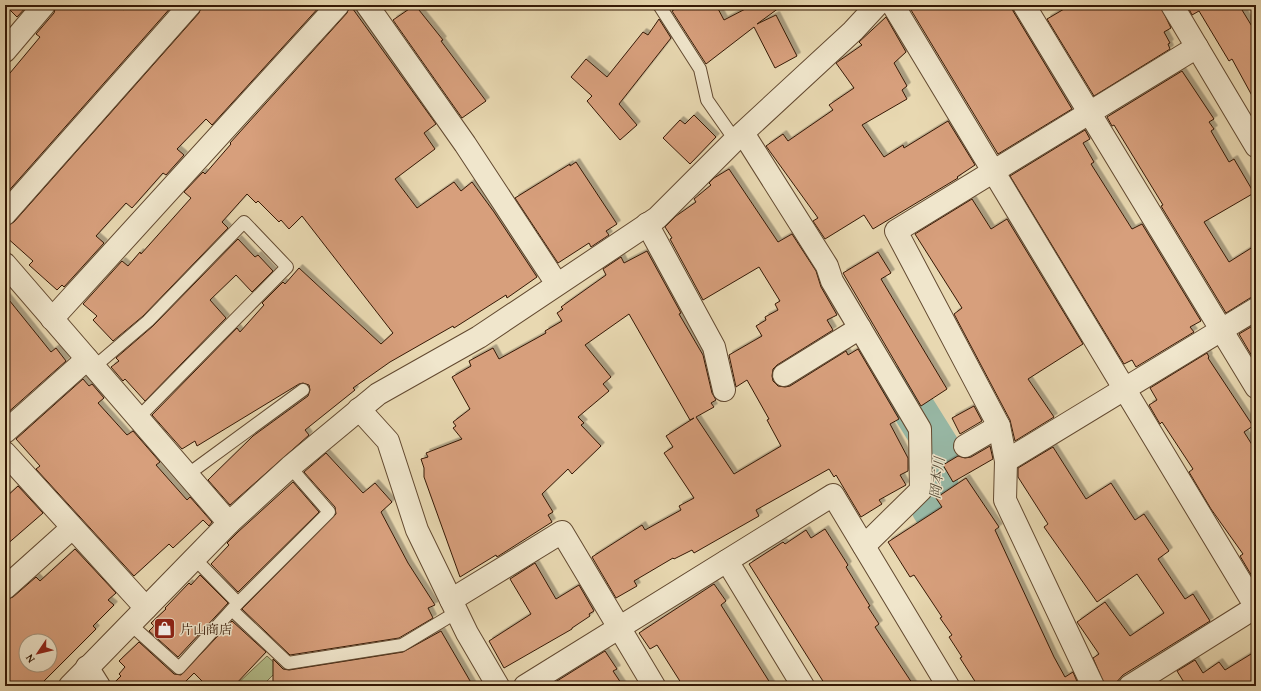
<svg xmlns="http://www.w3.org/2000/svg" width="1261" height="691" viewBox="0 0 1261 691" font-family="'Gentium Book Plus','Noto Serif JP',serif">
	<style>
		.green { fill: #b4bf8d; stroke: #746c49 }
		.lines { fill: none; stroke-linecap: round; stroke-linejoin: round }
		.river { stroke: #98baa8; stroke-width: 43 }
		.building { fill: #d79f7b; stroke: #351905; fill-rule: evenodd; filter: url(#shadow) }
		.service-casing { stroke: #624930; stroke-width: 14 }
		.minor-casing { stroke: #624930; stroke-width: 24 }
		.service { stroke: #f0e6cc; stroke-width: 12 }
		.minor { stroke: #f0e6cc; stroke-width: 22 }
		.labels { text-anchor: middle; stroke-width: 3; stroke-linejoin: round; paint-order: stroke }
		.poi-label { font-size: 13px; fill: #351905; stroke: #f0e6cc; text-anchor: start }
		.water-label { font-size: 14px; font-style: italic; fill: #534936; stroke: #f0e6cc }
	</style>
	<defs>
		<filter id="shadow"><feDropShadow dx="3.5" dy="-3.5" stdDeviation="0" flood-color="#0004"/></filter>
	</defs>
	<rect width="100%" height="100%" fill="#e8d8b1"/>
	<filter id="stains"><feTurbulence type="fractalNoise" baseFrequency=".005" numOctaves="4"/><feColorMatrix values="0 0 0 0 .2 0 0 0 0 .09 0 0 0 0 .02 0 0 0 .5 -.17"/></filter>
	<radialGradient id="worn" r=".72"><stop offset=".6" stop-color="#630" stop-opacity="0"/><stop offset="1" stop-color="#630" stop-opacity=".3"/></radialGradient>
	<polygon class="green" points="267,656 280,668 267,681 267,686 235,686"/>
	<g class="lines">
		<polyline class="river" points="900,387 940,451 933,508 967,561"/>
	</g>
	<g class="building">
		<polygon points="5,5 28,5 17,17"/>
		<polygon points="56,5 118,5 124,10 128,5 173,5 5,195 5,79 40,37 36,34 54,13"/>
		<polygon points="202,5 321,5 212,125 206,119 177,149 184,155 166,175 163,173 132,208 126,203 96,236 104,243 64,287 62,285 57,290 29,265 33,261 5,236 5,226 14,222 199,13"/>
		<polygon points="350,5 436,124 424,133 435,149 395,179 417,208 454,182 461,191 472,182 494,212 537,277 507,298 506,295 454,328 453,326 390,362 353,388 355,390 305,430 309,435 230,505 208,480 253,436 308,396 310,390 309,385 303,383 299,384 197,446 195,441 182,449 152,415 237,328 240,332 264,305 262,303 283,282 285,284 299,268 381,344 393,333 302,216 289,229 281,220 279,222 258,201 256,203 247,194 222,222 228,228 143,316 113,341 93,320 97,316 83,304 122,261 128,266 140,252 141,254 191,198 184,192 203,172 205,174 231,144 230,143 347,13"/>
		<polygon points="415,5 443,40 441,41 486,101 462,118 393,20"/>
		<polygon points="682,5 716,5 724,20 753,5 783,5 757,24 776,15 797,56 775,68 754,27 706,64 672,11"/>
		<polygon points="908,5 1012,5 1013,11 1072,109 998,154"/>
		<polygon points="1071,5 1160,5 1171,28 1164,32 1170,43 1168,44 1170,49 1094,96 1047,19"/>
		<polygon points="1187,5 1239,5 1256,33 1256,103 1232,59 1229,61 1199,11 1192,15"/>
		<polygon points="886,17 906,52 894,63 907,86 902,90 907,99 862,125 884,157 903,145 904,148 948,121 975,165 957,177 958,178 873,229 864,215 825,239 813,221 818,218 766,146 783,134 788,141 833,110 829,105 854,88 836,63 862,45 859,42"/>
		<polygon points="659,19 671,38 619,104 637,125 620,140 587,101 592,96 571,77 586,59 607,77 643,32 648,35"/>
		<polygon points="1182,71 1214,119 1209,122 1214,129 1211,131 1229,162 1234,159 1254,193 1204,222 1229,262 1256,245 1256,297 1250,298 1226,313 1161,206 1163,205 1114,125 1112,126 1107,117"/>
		<polygon points="694,115 716,137 690,164 663,138 680,120 685,124"/>
		<polygon points="1085,130 1090,139 1083,143 1094,162 1091,164 1132,229 1142,224 1201,321 1190,327 1194,332 1136,367 1132,360 1124,364 1010,176"/>
		<polygon points="576,162 617,224 606,231 609,235 591,247 589,243 558,263 515,198 570,164 570,166"/>
		<polygon points="729,169 778,242 792,234 816,271 821,287 837,315 827,320 833,330 777,365 773,369 772,376 773,381 778,386 785,387 790,386 846,351 848,355 858,349 899,419 890,424 908,458 908,471 900,475 906,485 879,500 882,504 861,517 836,475 834,477 829,469 756,510 759,516 694,553 692,550 674,559 673,558 634,581 637,586 616,598 592,557 642,525 645,530 681,510 679,506 694,498 664,453 673,447 666,436 694,418 690,420 629,314 585,345 611,377 603,384 609,391 578,417 584,423 581,425 601,446 572,474 568,469 542,494 553,512 548,515 552,522 497,557 496,555 460,577 424,477 424,468 421,459 428,457 426,453 462,439 453,428 456,426 453,422 470,409 452,377 471,366 469,361 493,348 499,359 546,333 545,331 562,321 557,313 563,309 561,307 606,275 603,269 621,257 624,263 647,251 681,313 679,314 703,355 712,393 716,400 711,403 714,407 696,417 734,474 781,446 767,420 769,419 747,380 736,387 729,355 762,336 756,326 766,320 765,317 778,310 775,304 780,301 759,267 703,300 670,239 672,238 665,227 676,216 696,202 694,199 711,185 709,183 714,178"/>
		<polygon points="972,199 991,229 1007,219 1083,344 1028,379 1054,417 1015,441 1010,420 954,314 962,308 915,234"/>
		<polygon points="238,239 255,257 258,255 273,271 252,292 236,275 210,300 226,318 145,401 125,379 123,381 111,367 119,361 116,358 153,326"/>
		<polygon points="878,252 891,273 881,279 947,389 921,406 843,273"/>
		<polygon points="5,295 51,352 56,348 66,361 5,415"/>
		<polygon points="1256,324 1256,363 1239,334"/>
		<polygon points="1207,353 1209,357 1208,358 1253,426 1244,432 1256,451 1256,583 1240,556 1243,554 1211,509 1189,472 1193,469 1162,422 1160,424 1149,405 1157,400 1150,388"/>
		<polygon points="83,379 89,386 92,384 104,398 98,403 127,435 133,431 160,462 156,465 187,500 190,497 212,522 209,526 203,520 173,548 169,544 134,576 36,469 40,466 16,439"/>
		<polygon points="974,406 982,421 960,434 952,418"/>
		<polygon points="990,446 993,459 953,482 943,465 958,456 965,458 971,457"/>
		<polygon points="1053,447 1086,499 1111,483 1135,520 1144,514 1169,551 1158,559 1185,599 1193,594 1210,621 1123,675 1113,686 1105,686 1093,658 1099,654 1077,622 1105,602 1130,636 1164,613 1137,574 1097,602 1044,527 1048,524 1018,477 1018,468"/>
		<polygon points="326,453 363,493 375,483 392,502 381,512 408,563 435,605 428,608 433,618 399,638 290,655 242,609 336,514 335,507 304,472"/>
		<polygon points="966,478 999,527 995,530 1054,657 1065,677 1073,672 1079,686 978,686 960,658 962,657 949,637 952,635 940,618 942,617 914,575 910,577 888,542 942,507 936,498"/>
		<polygon points="293,482 319,512 238,592 211,564 229,545 227,543 238,532"/>
		<polygon points="18,486 43,513 5,546 5,498"/>
		<polygon points="825,529 848,565 846,567 870,606 868,607 879,624 875,627 914,686 826,686 749,564 783,542 785,544 806,530 811,538"/>
		<path d="M75 549 116 593 108 600 114 605 93 626 96 629 39 686H5V600L13 597 36 577 40 581ZM26 641H50V665H26Z"/>
		<polygon points="535,563 556,599 579,585 594,611 589,614 590,616 572,628 572,629 504,668 489,641 531,614 510,579"/>
		<polygon points="200,575 228,603 178,657 149,631 154,626 151,623 166,609 165,608 189,583 191,585"/>
		<polygon points="714,584 726,601 721,605 772,686 683,686 657,645 650,649 639,633"/>
		<polygon points="232,621 266,652 234,686 207,686 194,673 181,686 111,686 121,676 119,674 125,667 119,661 139,642 174,674 181,675"/>
		<polygon points="441,631 473,686 273,686 273,659 283,669 289,670 403,652"/>
		<polygon points="605,651 617,669 613,671 623,686 549,686"/>
		<polygon points="1256,651 1256,686 1182,686 1185,684 1177,671 1195,660 1203,673 1219,662 1225,670"/>
	</g>
	<g class="lines">
		<defs>
			<g id="service">
				<polyline points="659,5 700,69 707,100 735,140"/>
				<polyline points="94,367 148,321 244,222 287,267 138,418"/>
				<polyline points="187,475 303,390"/>
				<polyline points="194,558 238,603"/>
				<polyline points="232,610 288,663 402,645 457,612"/>
				<polyline points="130,624 179,668 238,603 329,512 290,467"/>
			</g>
			<g id="minor">
				<polyline points="367,5 465,144 557,284"/>
				<polyline points="893,5 1256,607"/>
				<polyline points="1024,5 1256,387"/>
				<polyline points="1172,5 1256,146"/>
				<polyline points="5,51 44,5"/>
				<polyline points="743,133 827,266 832,281 920,429 921,490 864,546"/>
				<polyline points="5,214 190,5"/>
				<polyline points="647,224 714,347 724,390"/>
				<polyline points="5,264 229,523"/>
				<polyline points="52,319 338,5"/>
				<polyline points="784,375 860,328"/>
				<polyline points="359,409 388,441 417,530 467,633 498,686"/>
				<polyline points="5,432 87,359"/>
				<polyline points="965,446 999,426"/>
				<polyline points="5,453 146,608"/>
				<polyline points="1006,461 1256,309"/>
				<polyline points="727,561 803,686"/>
				<polyline points="5,588 72,528"/>
				<polyline points="451,600 562,532 654,686"/>
				<polyline points="87,667 99,686"/>
				<polyline points="70,686 229,523 290,467 378,394 479,337 657,218 735,140 853,31 877,5"/>
				<polyline points="525,686 833,495 948,686"/>
				<polyline points="1093,686 1005,500 1006,461 999,426 896,231 1197,47"/>
				<polyline points="1130,686 1256,607"/>
			</g>
		</defs>
		<use href="#service" class="service-casing"/>
		<use href="#minor" class="minor-casing"/>
		<use href="#service" class="service"/>
		<use href="#minor" class="minor"/>
	</g>
	<defs>
		<symbol id="shop-square" viewBox="-11 -11 22 22"><rect x="-9" y="-9" width="18" height="18" rx="4" fill="#8f2418" stroke="#f0e6cc"/><path d="M-5-2.5h2.3a2.7 3.5 0 0 1 5.4 0H5L5.5 6h-11ZM-1.5-2.5h3a1.5 2.3 0 0 0-3 0Z" fill="#fff"/></symbol>
	</defs>
	<g fill-rule="evenodd">
		<use href="#shop-square" x="152" y="616" width="25" height="25"/>
	</g>
	<g class="labels">
		<g class="poi-label">
			<text x="180" y="634">片山商店</text>
		</g>
		<g class="water-label">
			<text transform="translate(937 478) rotate(-83)" y="5">岡本川</text>
		</g>
	</g>
	<rect width="1261" height="691" fill="none" stroke="#e8d8b1" stroke-width="20"/>
	<rect x="6" y="6" width="1249" height="679" fill="none" stroke="#351905" stroke-width="2"/>
	<rect x="10" y="10" width="1241" height="671" fill="none" stroke="#351905"/>
	<g transform="translate(38 653) rotate(235)"><circle r="19" fill="#f0e6cc" stroke="#a5947c"/>
	<path d="M0-3L7 15L0 10L-7 15Z" fill="#8f2418"/>
	<text y="-6" font-size="11" font-weight="bold" text-anchor="middle" fill="#351905">N</text>
	</g>
	<rect width="100%" height="100%" filter="url(#stains)"/>
	<rect width="100%" height="100%" fill="url(#worn)"/>
</svg>
